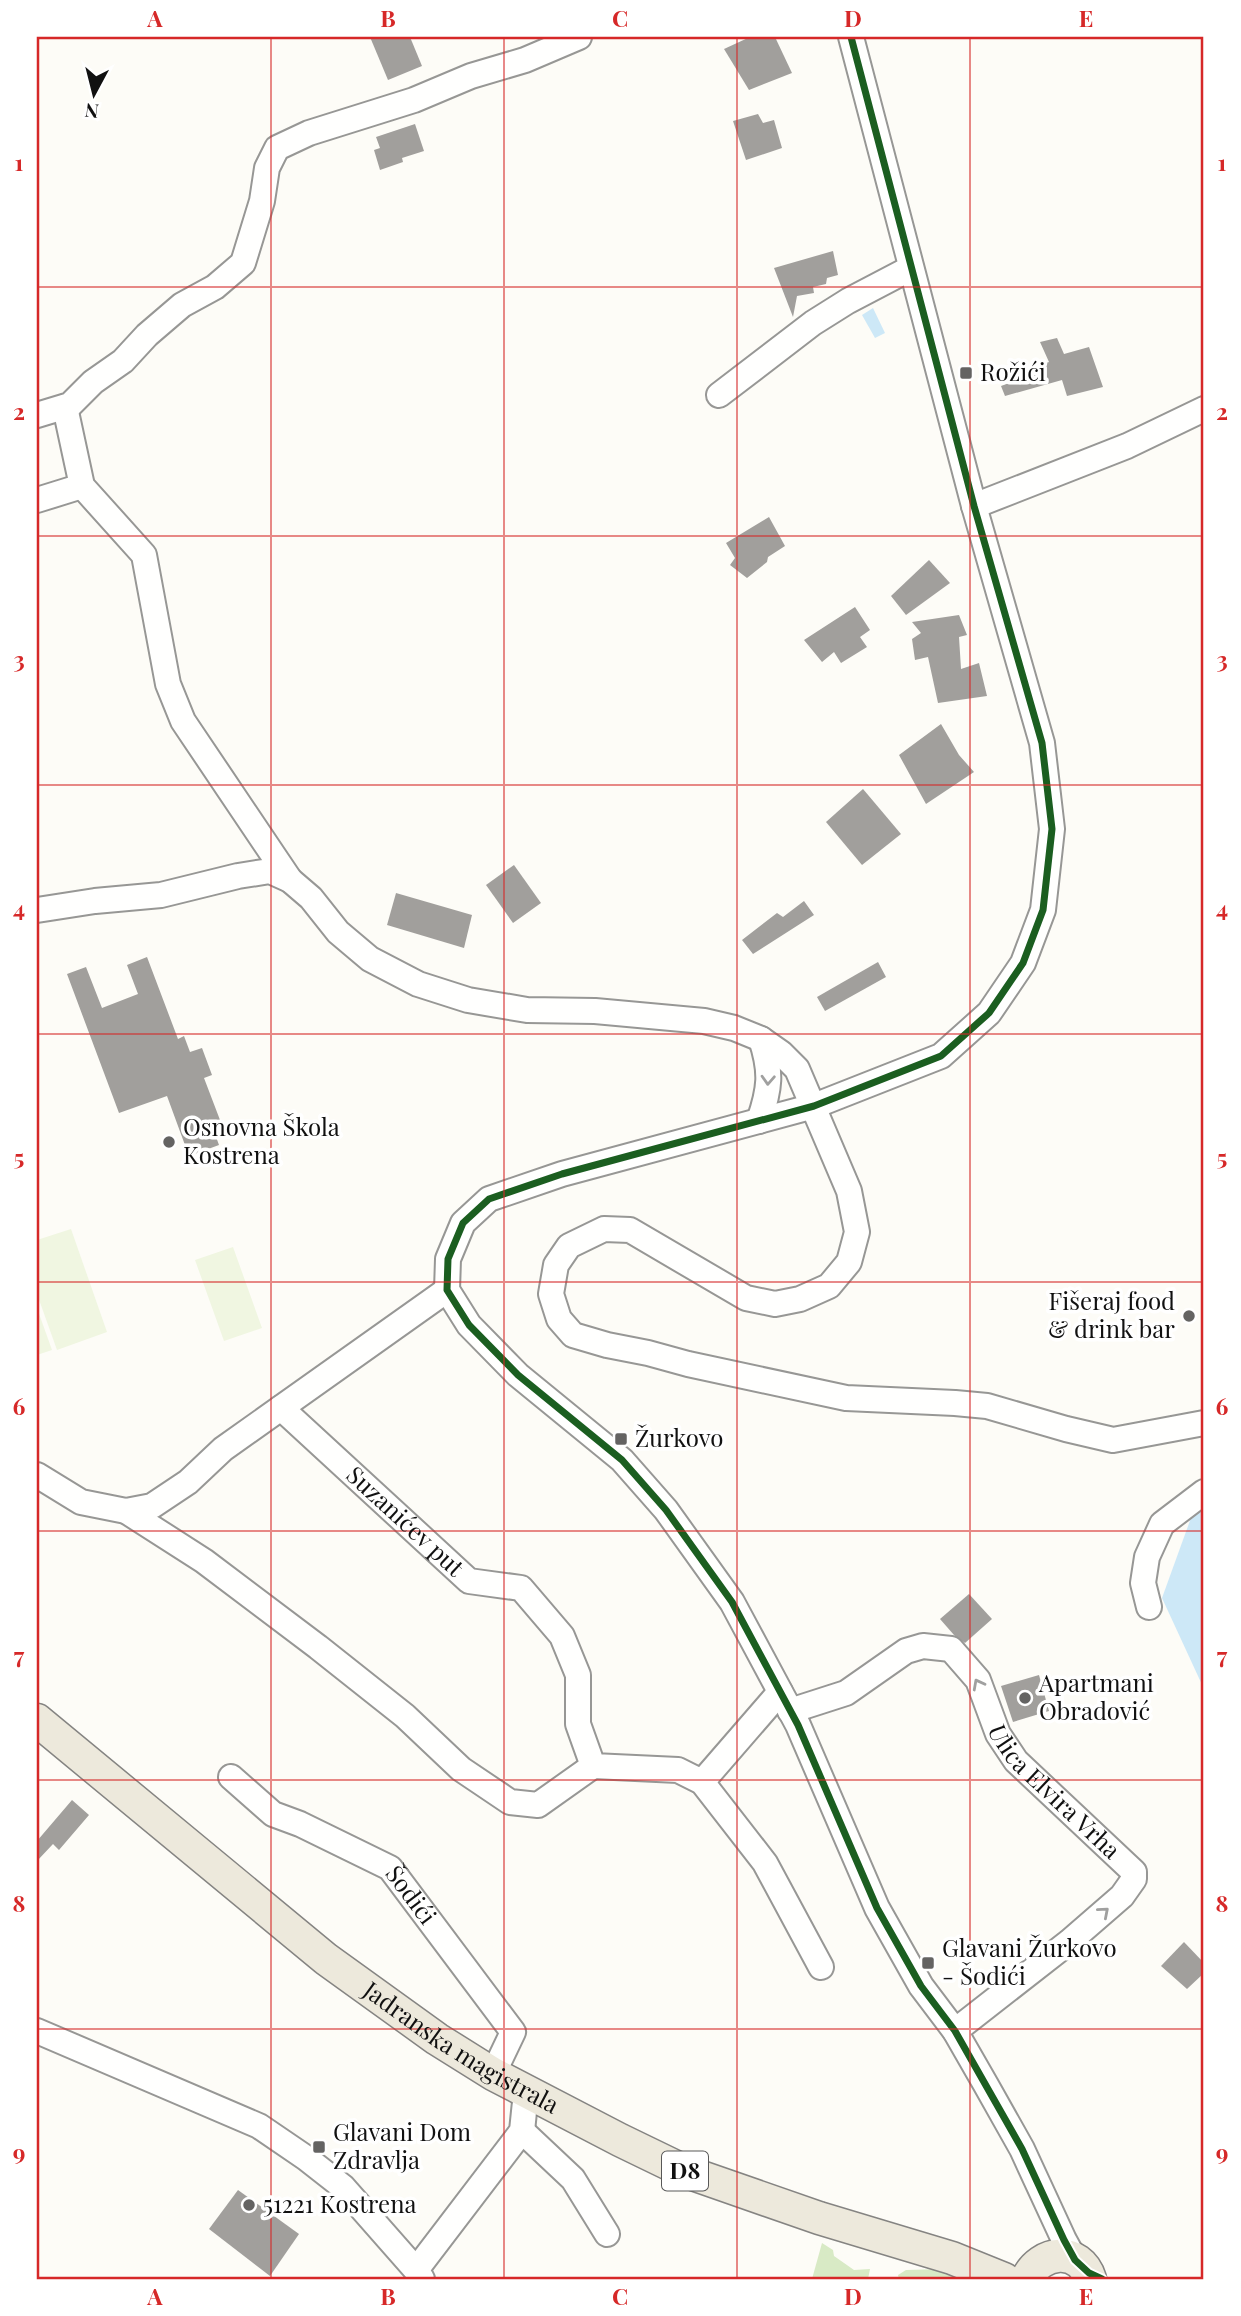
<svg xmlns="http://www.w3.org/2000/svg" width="1241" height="2316" viewBox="0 0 1241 2316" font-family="'Playfair Display',serif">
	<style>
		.forest { fill: #d8eac5 }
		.pitch { fill: #f0f6e1 }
		.water { fill: #cde8f7 }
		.building { fill: #a19f9c }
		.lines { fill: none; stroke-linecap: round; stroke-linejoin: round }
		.minor-casing { stroke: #979795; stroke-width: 28 }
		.major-casing { stroke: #858482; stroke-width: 35 }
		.minor { stroke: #fffffe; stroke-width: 24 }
		.major { stroke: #ede9dc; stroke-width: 32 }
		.cycleway-casing { stroke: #fff; stroke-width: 11 }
		.cycleway { stroke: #1b5e20; stroke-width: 7 }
		.oneway { stroke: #a0a09f }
		.grid { fill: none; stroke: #d62828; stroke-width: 2; stroke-opacity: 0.55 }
		.poi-dot { fill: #646362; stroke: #fff; stroke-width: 2.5 }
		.labels { text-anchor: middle; stroke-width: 7; stroke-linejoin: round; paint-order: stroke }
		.shield { fill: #fff; stroke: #585858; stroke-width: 2 }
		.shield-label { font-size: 23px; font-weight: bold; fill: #111 }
		.poi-label { font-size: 24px; fill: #111; stroke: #fff; text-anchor: start }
		.street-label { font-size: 24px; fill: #111; stroke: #fff }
		.neatline { fill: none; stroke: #d62828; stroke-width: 2.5 }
		.grid-label { font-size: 23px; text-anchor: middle; font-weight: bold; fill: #d62828 }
	</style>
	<rect width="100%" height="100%" fill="#fdfcf7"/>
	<g class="forest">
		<polygon points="822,2243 833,2250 834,2256 854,2270 870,2269 868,2279 812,2279"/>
		<polygon points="942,2269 966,2279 899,2279 898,2275 906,2270"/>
	</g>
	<g class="pitch">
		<polygon points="71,1229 107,1332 57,1350 37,1294 37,1240"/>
		<polygon points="233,1247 262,1328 224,1341 195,1260"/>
		<polygon points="37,1308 52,1350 37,1355"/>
	</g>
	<g class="water">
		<polygon points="873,308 885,333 875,338 862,315"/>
		<polygon points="1204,1507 1204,1689 1162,1598 1192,1515"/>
	</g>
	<g class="building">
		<polygon points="370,37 410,37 422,66 388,80"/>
		<polygon points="750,37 775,37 792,73 749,90 724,49"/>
		<polygon points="758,114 763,123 774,120 782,148 746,160 733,121"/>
		<polygon points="415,124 424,151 402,158 403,162 380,170 374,150 380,148 376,137"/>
		<polygon points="833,251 838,275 827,278 826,284 813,287 814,293 797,296 793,317 774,268"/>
		<polygon points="1057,338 1064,354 1089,347 1103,387 1067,396 1062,380 1005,396 1001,386 1041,371 1041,365 1049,362 1040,342"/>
		<polygon points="769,517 785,546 768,557 767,562 747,578 730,565 735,558 726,543"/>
		<polygon points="929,560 950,583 906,615 891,596"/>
		<polygon points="855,607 870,630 860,637 867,647 841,663 834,652 822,662 804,640"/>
		<polygon points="959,615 967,635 959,637 961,669 979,663 987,696 938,703 928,657 915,660 912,639 921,633 912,622"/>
		<polygon points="941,724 959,755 974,772 926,804 899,755"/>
		<polygon points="863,789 901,834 862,865 826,822"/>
		<polygon points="514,865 541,903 513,923 486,885"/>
		<polygon points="396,893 472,915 464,948 387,925"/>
		<polygon points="804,901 814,915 753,954 742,940 777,913 783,917"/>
		<polygon points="147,957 178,1039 184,1036 190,1052 202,1048 212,1075 204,1078 220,1120 211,1123 219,1145 189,1156 167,1096 119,1113 67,974 86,967 102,1008 138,994 127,965"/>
		<polygon points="878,962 886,977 825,1011 817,997"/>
		<polygon points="969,1594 992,1619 965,1643 954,1635 940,1619"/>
		<polygon points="1039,1675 1049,1711 1013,1722 1001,1686"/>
		<polygon points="72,1800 89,1815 59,1850 53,1844 37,1861 37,1841"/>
		<polygon points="1184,1942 1204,1963 1204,1973 1187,1989 1161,1966"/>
		<polygon points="238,2190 299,2234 270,2276 209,2229"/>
	</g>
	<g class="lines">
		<defs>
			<g id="minor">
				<polyline points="851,37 974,506 1042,743 1052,829 1043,910 1023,963 989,1013 941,1056 814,1106 562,1174 489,1199 463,1223 448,1259 447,1290 469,1325 518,1375 622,1460 666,1510 732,1602 798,1725 877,1908 921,1986 955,2031 986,2085 1022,2149 1064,2240 1075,2260"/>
				<polyline points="719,395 813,323 848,301 911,268"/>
				<polyline points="65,407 82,486 144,555 168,684 183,721 290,880"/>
				<polyline points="37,415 70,405 93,382 123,361 147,335 182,305 215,287 243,263 262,201 267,168 277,148 309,133 414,100 471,76 525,60 579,37"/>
				<polyline points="37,500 82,486"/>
				<polyline points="974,506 1127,446 1204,409"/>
				<polyline points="37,910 95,901 161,895 238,876 270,871 290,880 311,898 338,932 370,959 418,984 468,1000 527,1010 595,1011 704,1021 734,1028 761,1039 781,1053 797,1069 849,1191 857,1232 849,1262 829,1286 800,1299 775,1304 746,1298 630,1230 604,1229 569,1246 556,1265 551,1294 559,1319 573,1335 607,1345 648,1353 688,1364 846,1398 955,1403 987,1406 1066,1429 1113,1440 1204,1423"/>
				<path d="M759 1121C770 1089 772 1072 761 1039"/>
				<path id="s1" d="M281 1408 469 1581 521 1588 562 1636 578 1675V1724L593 1766 678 1770 702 1782 765 1863 821 1967"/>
				<polyline points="37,1475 81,1502 126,1511 152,1506 188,1482 223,1449 447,1290"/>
				<polyline points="126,1511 204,1561 318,1647 405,1716 461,1769 510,1802 538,1805 593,1766"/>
				<polyline points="1149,1607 1143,1583 1147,1557 1162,1524 1204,1492"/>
				<path id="s2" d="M790 1711 846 1693 906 1651 923 1646 951 1649 978 1680 998 1734 1016 1761 1134 1872V1879L1122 1896 1069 1942 955 2031"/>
				<path id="s3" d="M231 1777 273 1814 300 1824 390 1868 513 2032 493 2074"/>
				<polyline points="702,1782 780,1692"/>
				<polyline points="37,2031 259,2126 306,2158 343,2187 416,2270 422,2279"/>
				<polyline points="522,2131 573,2179 607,2234"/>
				<polyline points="416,2270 522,2131 526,2092"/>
			</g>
			<g id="major">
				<path id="s4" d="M37 1720 326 1959 437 2039 493 2074 620 2140 684 2171 819 2218 952 2258 1004 2279"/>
				<path d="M1027 2279C1040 2250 1080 2246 1090 2279"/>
			</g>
		</defs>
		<use href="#minor" class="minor-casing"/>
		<use href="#major" class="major-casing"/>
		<use href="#minor" class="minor"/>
		<use href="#major" class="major"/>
		<defs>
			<polyline id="cycleway" points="851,37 974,506 1042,743 1052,829 1043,910 1023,963 989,1013 941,1056 814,1106 562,1174 489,1199 463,1223 448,1259 447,1290 469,1325 518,1375 622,1460 666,1510 732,1602 798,1725 877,1908 921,1986 955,2031 1022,2149 1064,2240 1075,2260 1089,2273 1102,2279"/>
		</defs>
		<use href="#cycleway" class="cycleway-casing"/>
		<use href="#cycleway" class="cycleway"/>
	</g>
	<defs><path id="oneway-chevron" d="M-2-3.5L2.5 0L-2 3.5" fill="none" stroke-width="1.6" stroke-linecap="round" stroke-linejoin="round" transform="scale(1.75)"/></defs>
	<g class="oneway">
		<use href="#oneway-chevron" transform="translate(768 1080) rotate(93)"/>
		<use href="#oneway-chevron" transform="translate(978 1684) rotate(-118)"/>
		<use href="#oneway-chevron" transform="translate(1104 1912) rotate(-41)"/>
	</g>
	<path class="grid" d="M271 37V2279M504 37V2279M737 37V2279M970 37V2279M37 287H1204M37 536H1204M37 785H1204M37 1034H1204M37 1282H1204M37 1531H1204M37 1780H1204M37 2029H1204"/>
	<g class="poi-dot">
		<rect x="959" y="366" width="14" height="14" rx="3.5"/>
		<circle cx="169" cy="1142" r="7"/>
		<circle cx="1189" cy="1316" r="7"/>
		<rect x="614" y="1432" width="14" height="14" rx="3.5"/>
		<circle cx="1025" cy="1698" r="7"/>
		<rect x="921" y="1956" width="14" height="14" rx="3.5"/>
		<rect x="312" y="2140" width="14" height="14" rx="3.5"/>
		<circle cx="249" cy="2205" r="7"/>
	</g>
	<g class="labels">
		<rect class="shield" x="662" y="2151.5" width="46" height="39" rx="5"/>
		<g class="shield-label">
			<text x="685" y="2179">D8</text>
		</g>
		<g class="poi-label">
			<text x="980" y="381">Rožići</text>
			<text x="183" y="1136">Osnovna Škola<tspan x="183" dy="28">Kostrena</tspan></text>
			<text x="1175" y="1310" text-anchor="end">Fišeraj food<tspan x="1175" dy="28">&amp; drink bar</tspan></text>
			<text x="635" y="1447">Žurkovo</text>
			<text x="1039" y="1692">Apartmani<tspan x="1039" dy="28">Obradović</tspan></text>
			<text x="942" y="1957">Glavani Žurkovo<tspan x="942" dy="28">- Šodići</tspan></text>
			<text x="333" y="2141">Glavani Dom<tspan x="333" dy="28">Zdravlja</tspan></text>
			<text x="263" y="2213">51221 Kostrena</text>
		</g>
		<g class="street-label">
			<text dy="8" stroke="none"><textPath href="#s1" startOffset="168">Suzanićev put</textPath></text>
			<text dy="8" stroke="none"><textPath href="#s2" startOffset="357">Ulica Elvira Vrha</textPath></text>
			<text dy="8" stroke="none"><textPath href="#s3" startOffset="219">Šodići</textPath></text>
			<text dy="8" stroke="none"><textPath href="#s4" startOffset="537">Jadranska magistrala</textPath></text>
		</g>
	</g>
	<rect width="1241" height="2316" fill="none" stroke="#ffffff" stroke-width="77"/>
	<g transform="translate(94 94) rotate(187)" stroke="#ffffff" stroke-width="5" paint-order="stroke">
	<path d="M0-5L12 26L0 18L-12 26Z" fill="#111111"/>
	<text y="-10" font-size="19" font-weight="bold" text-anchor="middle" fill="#111111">N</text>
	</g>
	<rect x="38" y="38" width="1164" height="2240" class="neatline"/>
	<g class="grid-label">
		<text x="155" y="27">A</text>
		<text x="388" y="27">B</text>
		<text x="620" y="27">C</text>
		<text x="853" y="27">D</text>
		<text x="1086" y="27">E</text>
		<text x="19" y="171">1</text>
		<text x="1222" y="171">1</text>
		<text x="19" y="420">2</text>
		<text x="1222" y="420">2</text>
		<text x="19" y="668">3</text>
		<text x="1222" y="668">3</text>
		<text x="19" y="917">4</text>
		<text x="1222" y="917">4</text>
		<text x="19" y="1166">5</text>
		<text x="1222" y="1166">5</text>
		<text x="19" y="1415">6</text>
		<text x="1222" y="1415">6</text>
		<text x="19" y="1664">7</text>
		<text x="1222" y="1664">7</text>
		<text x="19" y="1912">8</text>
		<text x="1222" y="1912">8</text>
		<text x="19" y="2161">9</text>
		<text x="1222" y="2161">9</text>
		<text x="155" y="2305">A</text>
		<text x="388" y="2305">B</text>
		<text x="620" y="2305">C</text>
		<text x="853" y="2305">D</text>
		<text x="1086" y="2305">E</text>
	</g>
</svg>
